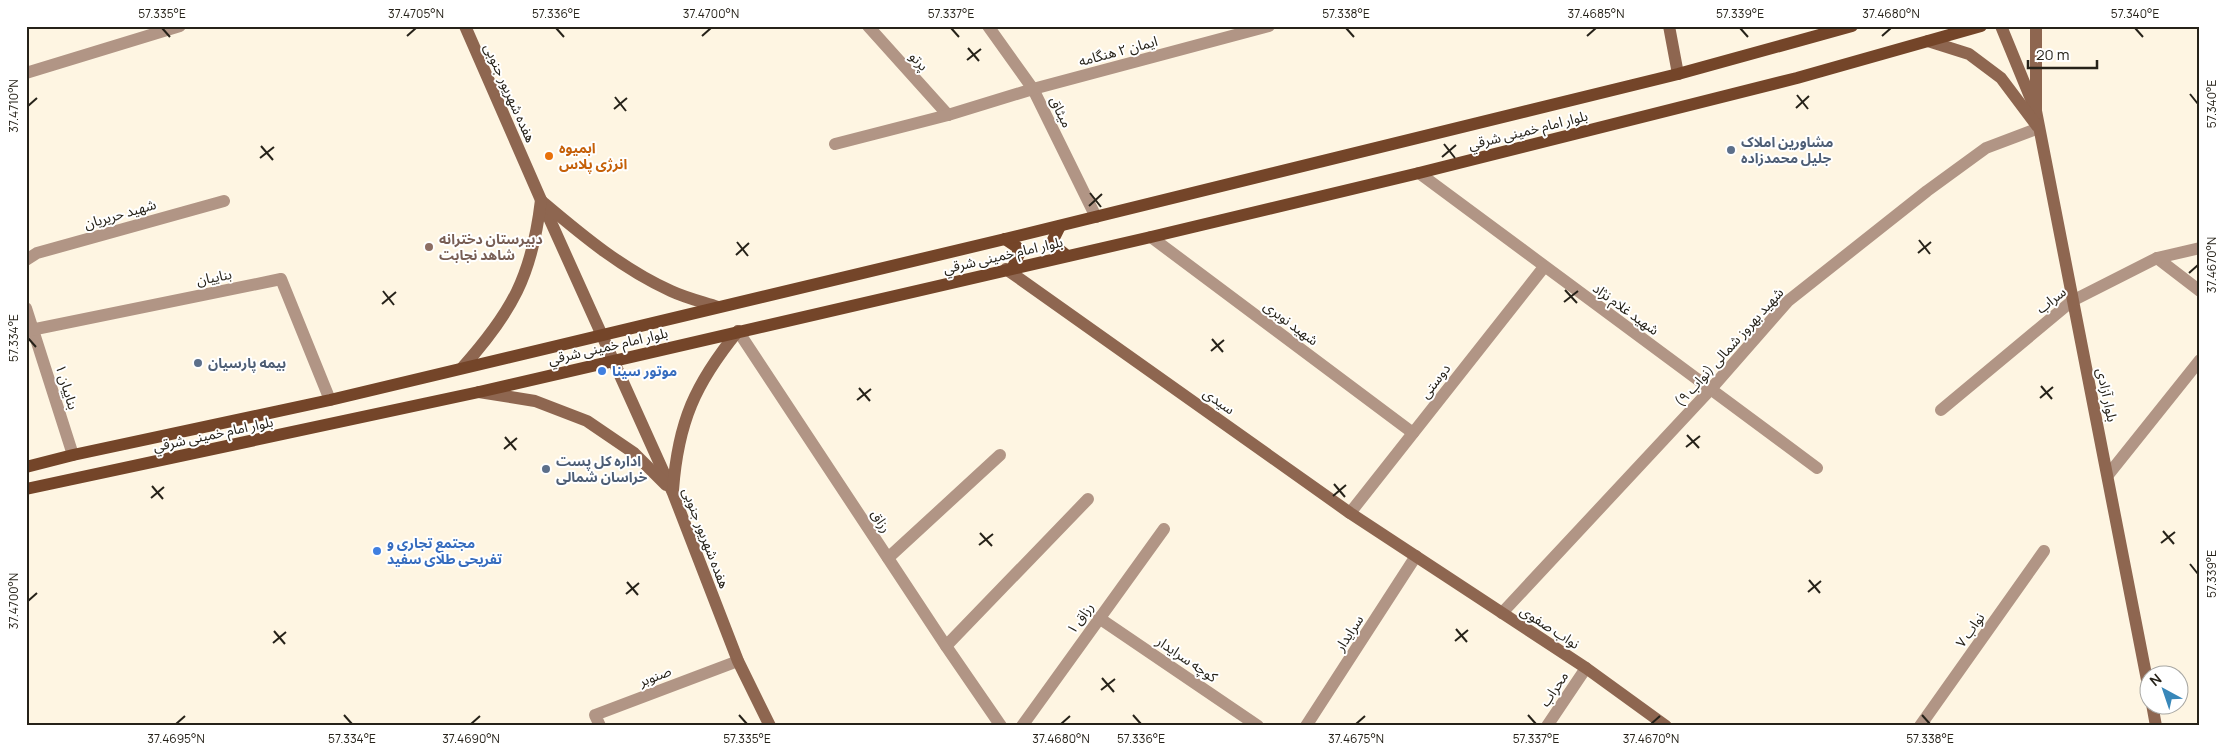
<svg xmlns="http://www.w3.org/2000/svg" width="2226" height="752" viewBox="0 0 2226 752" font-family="Manrope,'Noto Sans Arabic',sans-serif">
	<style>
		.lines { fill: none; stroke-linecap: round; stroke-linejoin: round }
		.street { stroke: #b19585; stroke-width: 12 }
		.secondary { stroke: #8e6650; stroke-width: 12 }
		.primary { stroke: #744529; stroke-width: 12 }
		.ticks { fill: none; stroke: #262219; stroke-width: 2 }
		.service-dot { fill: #5c6f8a; stroke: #fff; stroke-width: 2 }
		.food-dot { fill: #e8710a; stroke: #fff; stroke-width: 2 }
		.education-dot { fill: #8d6e63; stroke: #fff; stroke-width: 2 }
		.shop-dot { fill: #3f7fe0; stroke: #fff; stroke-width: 2 }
		.labels { text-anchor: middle; stroke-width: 4; stroke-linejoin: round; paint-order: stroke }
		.street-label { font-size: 14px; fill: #262219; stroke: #fff }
		.service-label { font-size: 14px; font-weight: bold; fill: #4e5e75; stroke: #fff; text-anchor: start }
		.food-label { font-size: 14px; font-weight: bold; fill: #c56008; stroke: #fff; text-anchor: start }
		.education-label { font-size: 14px; font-weight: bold; fill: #785e54; stroke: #fff; text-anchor: start }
		.shop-label { font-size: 14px; font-weight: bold; fill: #366cbe; stroke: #fff; text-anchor: start }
		.neatline { fill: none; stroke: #262219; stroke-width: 2 }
		.ticks-label { font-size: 12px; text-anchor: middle; fill: #262219 }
	</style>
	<rect width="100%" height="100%" fill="#fef5e2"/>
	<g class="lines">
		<g class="street">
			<polyline points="868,26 948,115"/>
			<polyline points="988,26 1033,89 1096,217"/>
			<polyline points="26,73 180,26"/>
			<polyline points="835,144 948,115 1033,89 1269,26"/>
			<polyline points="1419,173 1817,468"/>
			<polyline points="1151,237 1413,433"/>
			<polyline points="2157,258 2200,291"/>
			<polyline points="26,260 37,253 224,201"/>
			<polyline points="26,308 73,455"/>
			<polyline points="26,331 281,279 330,400"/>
			<polyline points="738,331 946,646 1001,726"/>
			<polyline points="1941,410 2072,301 2157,258 2200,248"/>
			<polyline points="2108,475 2200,360"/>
			<polyline points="1350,513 1544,267"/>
			<polyline points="888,558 1000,455"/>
			<polyline points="1502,613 1710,390 1788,301 1927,191 1986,148 2039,128"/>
			<polyline points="1099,618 1258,726"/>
			<polyline points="946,646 1088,499"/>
			<polyline points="600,726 595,715 738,661"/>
			<polyline points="1022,726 1164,529"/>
			<polyline points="1306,726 1416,556"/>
			<polyline points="1547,726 1586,668"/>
			<polyline points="1920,726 2044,551"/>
		</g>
		<g class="secondary">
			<polyline points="465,26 541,200 673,493 738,661 770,726"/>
			<polyline points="1669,26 1678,74"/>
			<polyline points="2001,26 2033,104"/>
			<polyline points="2036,26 2036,111 2148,685"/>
			<polyline points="1928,41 1969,54 2001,78 2037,126"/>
			<path d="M544 203C583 236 624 270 671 291 686 298 703 302 718 307"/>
			<polyline points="1006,269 1350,513 1586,668 1666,726"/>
			<path d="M462 368C512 312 532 276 541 200"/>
			<polyline points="479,392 535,401 587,421 634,453 666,485"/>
			<path d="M673 490C678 422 695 384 738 331"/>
			<polyline points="2152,704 2156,726"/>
		</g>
		<g class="primary">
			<polyline points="1060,226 1053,240 1056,247 1067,256"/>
			<polyline points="1005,239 1017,247 1019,254 1013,267"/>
			<polyline points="26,467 73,455 330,400 1005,239 1678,74 1852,26"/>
			<polyline points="26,489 479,392 1151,237 1419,173 1797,78 1981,26"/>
		</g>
	</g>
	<path class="ticks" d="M162 28 170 37M556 28 564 37M951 28 959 37M1346 28 1354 37M1740 28 1748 37M2135 28 2143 37M407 36 416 28M702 36 711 28M1587 36 1596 28M1882 36 1891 28M968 48 979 61M967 60 981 49M2190 94 2198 104M1797 95 1808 109M615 97 626 111M28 106 37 98M1796 108 1809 96M614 109 627 98M1444 144 1455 158M261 146 273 160M1442 157 1456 145M260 158 274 147M1090 193 1101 207M1089 206 1102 194M1919 240 1930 254M737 242 748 256M1918 253 1931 242M736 255 749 243M2189 273 2198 265M1565 290 1577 303M383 291 394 305M1564 302 1578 291M382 304 396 292M28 338 36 347M1212 339 1223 352M1211 351 1224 340M2041 386 2052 399M859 388 870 401M2040 398 2053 387M857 400 871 389M1687 435 1699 448M505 437 516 450M1686 447 1700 436M504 449 517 438M1334 484 1345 497M152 486 163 499M1333 496 1346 485M151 498 164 487M2163 531 2174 544M980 533 992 546M2161 543 2175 532M979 545 993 534M2190 564 2198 574M1809 580 1820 593M627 582 638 595M1808 592 1821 581M626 594 639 583M28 601 37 593M1456 629 1467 642M274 631 285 644M1455 641 1468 630M273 643 286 632M1102 678 1114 692M1101 690 1115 679M344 715 352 724M739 715 747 724M1133 715 1141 724M1528 715 1536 724M1922 715 1930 724M176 724 185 716M471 724 480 716M1061 724 1070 716M1356 724 1365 716M1651 724 1660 716"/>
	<g class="service-dot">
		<circle cx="1731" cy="150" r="5"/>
		<circle cx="198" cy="363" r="5"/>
		<circle cx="546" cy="469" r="5"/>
	</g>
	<circle class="food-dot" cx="549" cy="156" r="5"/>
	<circle class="education-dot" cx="429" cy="247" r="5"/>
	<g class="shop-dot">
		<circle cx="602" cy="371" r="5"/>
		<circle cx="377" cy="551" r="5"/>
	</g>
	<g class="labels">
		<g class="street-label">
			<text transform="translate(1118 51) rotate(-15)" y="5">ایمان ۲ هنگامه</text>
			<text transform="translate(919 61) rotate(48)" y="5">پرتو</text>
			<text transform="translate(510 93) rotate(66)" y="5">هفده شهریور جنوبی</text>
			<text transform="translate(1061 112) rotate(64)" y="5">میثاق</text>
			<text transform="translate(1528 130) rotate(-14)" y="5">بلوار امام خمینی شرقي</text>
			<text transform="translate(120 214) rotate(-16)" y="5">شهید حریریان</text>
			<text transform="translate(1003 255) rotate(-13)" y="5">بلوار امام خمینی شرقي</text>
			<text transform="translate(214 277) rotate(-11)" y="5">بناییان</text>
			<text transform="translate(2051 300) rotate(-38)" y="5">سراب</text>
			<text transform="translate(1626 309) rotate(36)" y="5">شهید غلام نژاد</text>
			<text transform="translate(1291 323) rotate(37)" y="5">شهید نوبری</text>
			<text transform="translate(608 346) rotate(-13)" y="5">بلوار امام خمینی شرقي</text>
			<text transform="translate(1729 347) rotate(-48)" y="5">شهید بهروز شمالی (نواب ۹)</text>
			<text transform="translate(1435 381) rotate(-52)" y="5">دوستی</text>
			<text transform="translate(67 387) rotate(73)" y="5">بناییان ۱</text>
			<text transform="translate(2107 395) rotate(78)" y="5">بلوار آزادی</text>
			<text transform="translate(1219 401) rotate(35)" y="5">سیدی</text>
			<text transform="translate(213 434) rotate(-12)" y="5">بلوار امام خمینی شرقي</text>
			<text transform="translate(881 521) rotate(57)" y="5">رزاق</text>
			<text transform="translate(706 538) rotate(69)" y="5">هفده شهریور جنوبی</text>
			<text transform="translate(1080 618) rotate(-54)" y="5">رزاق ۱</text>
			<text transform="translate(1550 627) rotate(33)" y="5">نواب صفوی</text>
			<text transform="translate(1970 630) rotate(-55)" y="5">نواب ۷</text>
			<text transform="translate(1349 633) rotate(-57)" y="5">سرایدار</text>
			<text transform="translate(1187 659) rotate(34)" y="5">کوچه سرایدار</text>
			<text transform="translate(655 676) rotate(-21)" y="5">صنوبر</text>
			<text transform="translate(1554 689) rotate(-56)" y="5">محراب</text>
		</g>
		<g class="service-label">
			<text x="1741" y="147">مشاورین املاک<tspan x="1741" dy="16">جلیل محمدزاده</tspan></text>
			<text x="208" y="368">بیمه پارسیان</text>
			<text x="556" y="466">اداره کل پست<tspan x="556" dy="16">خراسان شمالی</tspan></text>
		</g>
		<g class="food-label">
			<text x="559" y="153">ابمیوه<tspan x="559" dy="16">انرژی پلاس</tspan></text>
		</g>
		<g class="education-label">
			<text x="439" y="244">دبیرستان دخترانه<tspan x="439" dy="16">شاهد نجابت</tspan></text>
		</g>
		<g class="shop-label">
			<text x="612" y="376">موتور سینا</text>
			<text x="387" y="548">مجتمع تجاری و<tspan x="387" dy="16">تفریحی طلای سفید</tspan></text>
		</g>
	</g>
	<rect width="2226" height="752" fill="none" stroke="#ffffff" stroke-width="55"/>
	<g transform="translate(2164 690) rotate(320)"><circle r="24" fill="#ffffff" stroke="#a8a7a3"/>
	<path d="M0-4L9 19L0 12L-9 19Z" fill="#3887b9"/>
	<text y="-8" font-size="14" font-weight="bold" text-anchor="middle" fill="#262219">N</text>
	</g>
	<path d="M2028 60v8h69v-8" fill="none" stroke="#262219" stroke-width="2.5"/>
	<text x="2036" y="60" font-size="15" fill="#262219" stroke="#ffffff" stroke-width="4" paint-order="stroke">20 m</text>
	<rect x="28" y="28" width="2170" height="696" class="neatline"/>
	<g class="ticks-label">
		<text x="162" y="18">57.335°E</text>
		<text x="416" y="18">37.4705°N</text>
		<text x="556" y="18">57.336°E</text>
		<text x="711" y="18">37.4700°N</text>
		<text x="951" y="18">57.337°E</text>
		<text x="1346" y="18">57.338°E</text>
		<text x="1596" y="18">37.4685°N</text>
		<text x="1740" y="18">57.339°E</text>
		<text x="1891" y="18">37.4680°N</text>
		<text x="2135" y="18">57.340°E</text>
		<text transform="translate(2212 104) rotate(-90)" y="4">57.340°E</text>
		<text transform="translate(14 106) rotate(-90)" y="4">37.4710°N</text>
		<text transform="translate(2212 265) rotate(-90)" y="4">37.4670°N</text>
		<text transform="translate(14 338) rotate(-90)" y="4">57.334°E</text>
		<text transform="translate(2212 574) rotate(-90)" y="4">57.339°E</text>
		<text transform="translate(14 601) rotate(-90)" y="4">37.4700°N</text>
		<text x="176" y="743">37.4695°N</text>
		<text x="352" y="743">57.334°E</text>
		<text x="471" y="743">37.4690°N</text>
		<text x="747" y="743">57.335°E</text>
		<text x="1061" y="743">37.4680°N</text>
		<text x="1141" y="743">57.336°E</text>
		<text x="1356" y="743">37.4675°N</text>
		<text x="1536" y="743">57.337°E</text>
		<text x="1651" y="743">37.4670°N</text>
		<text x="1930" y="743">57.338°E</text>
	</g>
</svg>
